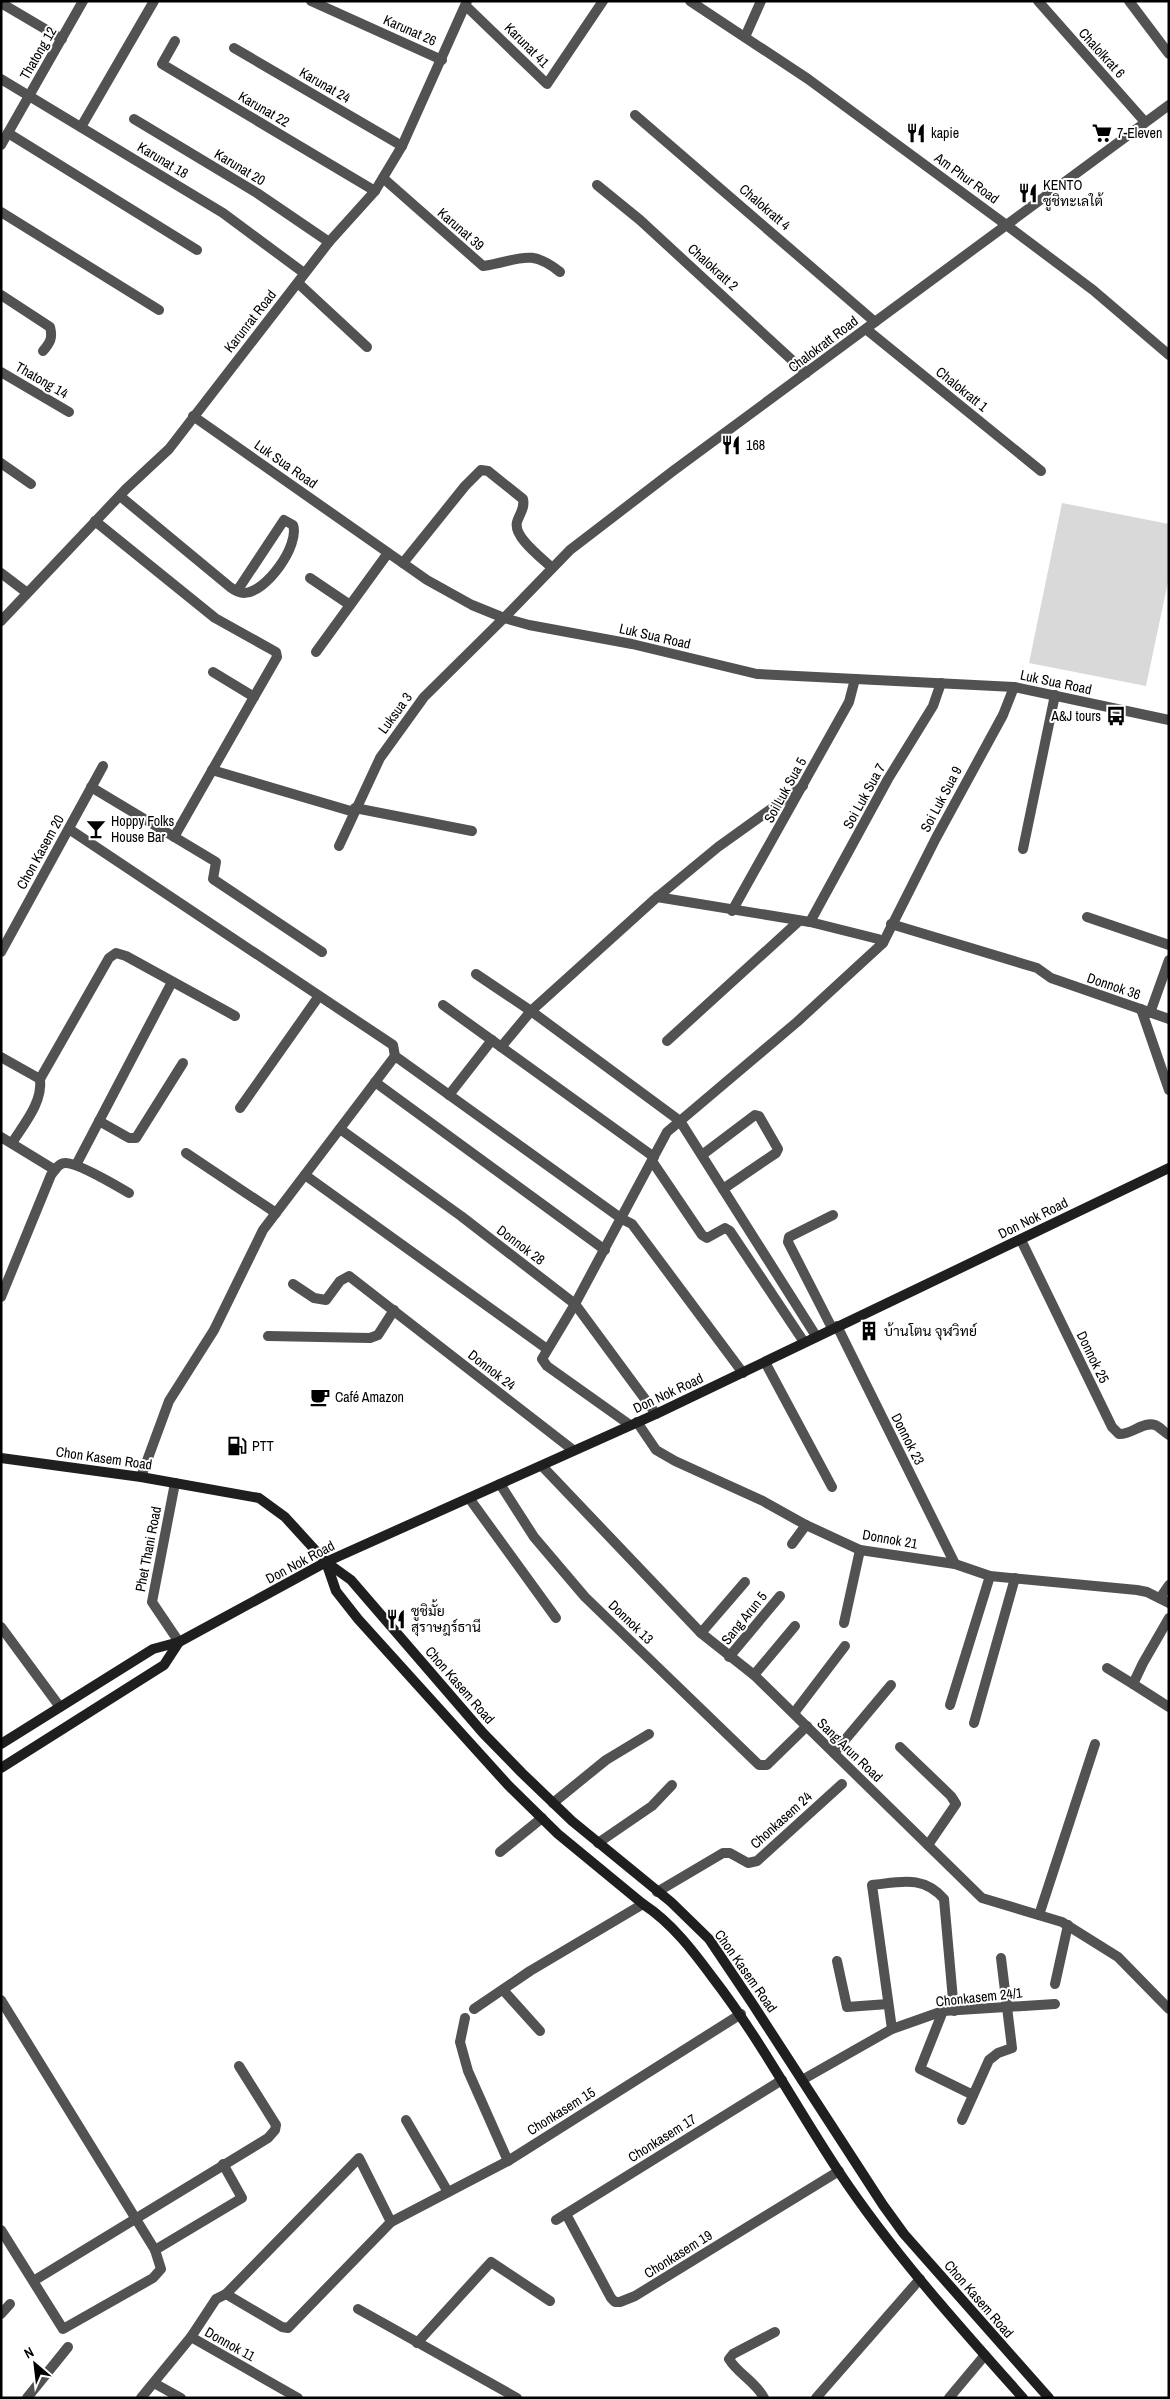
<svg xmlns="http://www.w3.org/2000/svg" width="1170" height="2399" viewBox="0 0 1170 2399" font-family="'Archivo Narrow',Sarabun,sans-serif">
	<style>
		.green { fill: #d9d9d9 }
		.lines { fill: none; stroke-linecap: round; stroke-linejoin: round }
		.minor { stroke: #525252; stroke-width: 10 }
		.tertiary { stroke: #525252; stroke-width: 10 }
		.secondary { stroke: #1f1f1f; stroke-width: 10 }
		.labels { text-anchor: middle; stroke-width: 4; stroke-linejoin: round; paint-order: stroke }
		.street-label { font-size: 14px; fill: #000; stroke: #fff }
		.poi-label { font-size: 14px; fill: #000; stroke: #fff; text-anchor: start }
	</style>
	<rect width="100%" height="100%" fill="#fff"/>
	<polygon class="green" points="1062,503 1169,524 1169,577 1146,686 1029,663"/>
	<g class="lines">
		<g class="minor">
			<polyline points="311,1 442,60"/>
			<polyline points="1038,1 1145,122"/>
			<polyline points="1129,1 1169,54"/>
			<polyline points="1,3 62,39"/>
			<polyline points="466,6 547,84 603,1"/>
			<polyline points="745,37 761,1"/>
			<polyline points="175,41 162,64 375,191"/>
			<polyline points="234,48 402,146"/>
			<polyline points="1,79 223,213 304,273"/>
			<polyline points="635,115 875,322"/>
			<polyline points="134,119 257,193 329,242"/>
			<polyline points="81,127 154,1"/>
			<polyline points="8,133 197,250"/>
			<polyline points="1,145 83,1"/>
			<path d="M383 178 483 266C519 261 529 247 560 272"/>
			<polyline points="597,185 640,220 806,373"/>
			<polyline points="1,212 159,310"/>
			<polyline points="298,283 367,347"/>
			<path d="M1 295 50 327C53 338 50 343 43 351"/>
			<polyline points="866,329 1041,471"/>
			<polyline points="1,372 69,412"/>
			<polyline points="193,416 427,580 472,605 504,618 529,625 632,644 757,674 1014,687 1169,720"/>
			<polyline points="1,463 31,484"/>
			<path d="M120 496 230 587C234 590 239 593 244 593 266 593 300 545 293 525L284 520 237 591"/>
			<polyline points="95,521 215,618 276,652 277,657 254,697"/>
			<path d="M403 563 465 486 481 470 488 471 523 499C525 508 520 513 517 522 513 537 542 558 552 568"/>
			<polyline points="1,573 26,592"/>
			<polyline points="310,578 350,605"/>
			<polyline points="316,652 388,553"/>
			<polyline points="212,770 354,812"/>
			<polyline points="91,787 216,862 213,879 322,952"/>
			<polyline points="355,808 472,831"/>
			<polyline points="69,829 393,1045 395,1056 622,1219 632,1224 743,1373"/>
			<polyline points="174,837 254,697 213,672"/>
			<polyline points="339,846 380,758 424,697 504,618"/>
			<polyline points="1023,849 1055,695"/>
			<polyline points="657,897 810,922 878,939 883,943"/>
			<polyline points="732,911 849,702 855,679"/>
			<polyline points="1087,917 1169,945"/>
			<polyline points="810,922 888,779 933,706 941,683"/>
			<polyline points="891,924 1037,968 1051,978 1169,1019"/>
			<polyline points="1,952 103,766"/>
			<polyline points="476,974 531,1011 680,1121 816,1336"/>
			<polyline points="443,1005 654,1157"/>
			<polyline points="1141,1009 1169,1090"/>
			<polyline points="1150,1013 1169,960"/>
			<polyline points="667,1041 799,921"/>
			<polyline points="501,1047 531,1011 655,899 718,847 803,786"/>
			<polyline points="1,1057 40,1079 109,958 116,953 126,956 235,1016"/>
			<polyline points="375,1082 605,1250"/>
			<polyline points="449,1095 492,1040"/>
			<polyline points="240,1108 319,996"/>
			<polyline points="99,1121 129,1138 136,1138 183,1063"/>
			<polyline points="340,1129 461,1216 575,1304 656,1414"/>
			<polyline points="1,1137 55,1170"/>
			<path d="M12 1143C24 1124 43 1102 40 1079"/>
			<polyline points="186,1153 276,1213"/>
			<polyline points="702,1155 755,1115 759,1116 778,1149 776,1153 723,1189"/>
			<polyline points="652,1161 702,1235 707,1238 725,1228 730,1231 804,1342"/>
			<polyline points="76,1165 172,982"/>
			<polyline points="305,1175 547,1349"/>
			<path d="M1021 1240 1112 1427 1119 1434C1131 1435 1143 1421 1155 1425 1160 1427 1164 1432 1169 1435"/>
			<polyline points="293,1284 314,1298 326,1300 340,1281 349,1276 573,1450"/>
			<path d="M1 1297 51 1175C54 1171 59 1163 65 1163 77 1162 117 1186 129 1193"/>
			<polyline points="837,1326 955,1564"/>
			<polyline points="832,1328 788,1242 789,1237 833,1215"/>
			<polyline points="268,1336 370,1338 378,1335 394,1310"/>
			<polyline points="765,1362 832,1487"/>
			<polyline points="637,1422 656,1450 675,1461 763,1501 806,1525 860,1550 955,1564 990,1576 1137,1590 1147,1592 1169,1603"/>
			<polyline points="630,1425 547,1366 542,1359 575,1304 667,1132 797,1022 883,943 936,838 1003,715 1014,687"/>
			<polyline points="542,1466 701,1633 754,1675 982,1898 1062,1922 1118,1957 1169,2009"/>
			<polyline points="141,1477 169,1401 214,1330 263,1230 395,1056"/>
			<polyline points="175,1483 152,1602 179,1642"/>
			<polyline points="500,1484 534,1537 585,1597 759,1765 767,1765 807,1726"/>
			<polyline points="469,1498 556,1618"/>
			<polyline points="792,1544 806,1525"/>
			<polyline points="1160,1598 1169,1585"/>
			<polyline points="1169,1618 1143,1663 1133,1684 1169,1707"/>
			<polyline points="844,1623 860,1550"/>
			<polyline points="1,1627 60,1707"/>
			<polyline points="701,1633 745,1582"/>
			<polyline points="729,1657 780,1596"/>
			<polyline points="1107,1668 1133,1684"/>
			<polyline points="754,1675 795,1626"/>
			<polyline points="950,1705 990,1576"/>
			<polyline points="794,1713 845,1646"/>
			<polyline points="974,1723 1015,1578"/>
			<polyline points="900,1747 951,1796 956,1804 928,1845"/>
			<polyline points="834,1753 891,1685"/>
			<polyline points="553,1803 606,1760 649,1734"/>
			<polyline points="598,1843 652,1806 672,1785"/>
			<polyline points="500,1852 542,1818"/>
			<polyline points="657,1892 723,1853 730,1853 748,1863 757,1861 842,1784"/>
			<polyline points="1039,1915 1095,1744"/>
			<polyline points="837,1961 847,2007 888,2004"/>
			<polyline points="1055,1984 1068,1925"/>
			<polyline points="503,1990 540,2031"/>
			<polyline points="1,2000 155,2250 161,2269 153,2278 63,2329 1,2230"/>
			<polyline points="474,2009 530,1971 643,1904"/>
			<polyline points="943,2011 920,2069 973,2095"/>
			<polyline points="465,2018 460,2042 468,2071 508,2161"/>
			<path d="M892 2029 872 1885C901 1882 923 1875 944 1899L954 2011"/>
			<polyline points="802,2080 892,2029 943,2011 1055,2004"/>
			<polyline points="406,2120 448,2192"/>
			<polyline points="962,2120 989,2060 998,2053 1012,2048 1001,1958"/>
			<polygon points="359,2158 391,2222 288,2328 282,2327 226,2294"/>
			<polyline points="566,2214 611,2298 615,2302 620,2302 635,2296 839,2171"/>
			<polyline points="556,2220 782,2080"/>
			<polyline points="391,2222 508,2161 741,2014"/>
			<polyline points="155,2250 242,2198 223,2164"/>
			<polyline points="35,2280 268,2138 275,2130 276,2125 239,2066"/>
			<polyline points="358,2309 517,2398"/>
			<polyline points="1,2314 10,2304"/>
			<polyline points="191,2337 216,2299 226,2294"/>
			<polyline points="417,2343 491,2262 550,2301"/>
			<polyline points="154,2383 181,2398"/>
			<polyline points="27,2398 68,2347"/>
			<polyline points="141,2398 191,2337 298,2398"/>
			<path d="M764 2398C756 2382 738 2374 729 2359L733 2354 775 2332"/>
			<polyline points="816,2398 920,2279"/>
			<polyline points="949,2398 985,2355"/>
		</g>
		<g class="tertiary">
			<polyline points="690,1 808,79 1005,224 1093,290 1169,355"/>
			<polyline points="504,618 570,550 673,471 1169,105"/>
			<polyline points="1,621 126,489 169,449 329,242 375,191 402,146 467,1"/>
		</g>
		<g class="secondary">
			<polyline points="1,1458 141,1477 259,1498 285,1517 326,1562 351,1580 483,1733 522,1773 572,1821 671,1902 709,1939 752,2003 883,2205 904,2234 1049,2398"/>
			<path d="M326 1562 336 1591 358 1619 508 1785 558 1834 643 1904C672 1923 693 1951 713 1978 760 2039 796 2107 839 2172 893 2253 958 2325 1023 2398"/>
			<polyline points="1,1744 153,1649 179,1642 326,1562 656,1414 1169,1168"/>
			<polyline points="1,1768 164,1665 179,1642"/>
		</g>
	</g>
	<defs>
		<symbol id="restaurant-bare" viewBox="-9 -9 18 18"><path d="M-5-6h1v4h1v-4h1v4h1v-4h1v5L-1.5 .5V6h-2V.5L-5-1ZM5-6V6H3V1.5H1.5Q1.5-4 5-6Z" fill="#000" stroke="#fff" stroke-width="2.5" paint-order="stroke"/></symbol>
		<symbol id="supermarket-bare" viewBox="-9 -9 18 18"><path d="M-6-5.5h2.5l.6 2H6L4.5 2H-2.5L-4.4-4H-6ZM-1.5 3.2a1.3 1.3 0 1 0 .1 0ZM3 3.2a1.3 1.3 0 1 0 .1 0Z" fill="#000" stroke="#fff" stroke-width="2.5" paint-order="stroke"/></symbol>
		<symbol id="bus-bare" viewBox="-9 -9 18 18"><path d="M-5-6H5V4H4V6H2V4H-2V6H-4V4H-5ZM-3.5-4V0h7V-4ZM-3.5 1.2v1.5H-2V1.2ZM2 1.2v1.5H3.5V1.2Z" fill="#000" stroke="#fff" stroke-width="2.5" paint-order="stroke"/></symbol>
		<symbol id="bar-bare" viewBox="-9 -9 18 18"><path d="M-6-5H6L.8 .8V4.5H3.5V6h-7V4.5H-.8V.8Z" fill="#000" stroke="#fff" stroke-width="2.5" paint-order="stroke"/></symbol>
		<symbol id="building-bare" viewBox="-9 -9 18 18"><path d="M-4-6H4V6H1V3H-1V6H-4ZM-2.5-4.3h1.7v1.8h-1.7ZM.8-4.3h1.7v1.8H.8ZM-2.5-1h1.7V.8h-1.7ZM.8-1h1.7V.8H.8Z" fill="#000" stroke="#fff" stroke-width="2.5" paint-order="stroke"/></symbol>
		<symbol id="cafe-bare" viewBox="-9 -9 18 18"><path d="M-5.5-4.5H6V0H3Q3 3.5 0 3.5H-2.5Q-5.5 3.5-5.5 0ZM3-3.2v2h1.7v-2ZM-6 4.5H4V6H-6Z" fill="#000" stroke="#fff" stroke-width="2.5" paint-order="stroke"/></symbol>
		<symbol id="fuel-bare" viewBox="-9 -9 18 18"><path d="M-5.5-6h7V0h2V4h1.3V-2.5L3-4.5l.8-.8L6-3V5H2.5V1h-1V6h-7ZM-4.2-4.7v3.2H.2V-4.7Z" fill="#000" stroke="#fff" stroke-width="2.5" paint-order="stroke"/></symbol>
	</defs>
	<g fill-rule="evenodd">
		<use href="#restaurant-bare" x="902" y="119" width="28" height="28"/>
		<use href="#supermarket-bare" x="1088" y="119" width="28" height="28"/>
		<use href="#restaurant-bare" x="1014" y="179" width="28" height="28"/>
		<use href="#restaurant-bare" x="717" y="431" width="28" height="28"/>
		<use href="#bus-bare" x="1102" y="702" width="28" height="28"/>
		<use href="#bar-bare" x="82" y="815" width="28" height="28"/>
		<use href="#building-bare" x="855" y="1317" width="28" height="28"/>
		<use href="#cafe-bare" x="306" y="1383" width="28" height="28"/>
		<use href="#fuel-bare" x="223" y="1432" width="28" height="28"/>
		<use href="#restaurant-bare" x="382" y="1605" width="28" height="28"/>
	</g>
	<g class="labels">
		<g class="street-label">
			<text transform="translate(410 30) rotate(24)" y="5">Karunat 26</text>
			<text transform="translate(527 45) rotate(45)" y="5">Karunat 41</text>
			<text transform="translate(38 53) rotate(-60)" y="5">Thatong 12</text>
			<text transform="translate(1102 53) rotate(48)" y="5">Chalolkrat 6</text>
			<text transform="translate(325 85) rotate(30)" y="5">Karunat 24</text>
			<text transform="translate(264 109) rotate(30)" y="5">Karunat 22</text>
			<text transform="translate(163 160) rotate(31)" y="5">Karunat 18</text>
			<text transform="translate(240 167) rotate(31)" y="5">Karunat 20</text>
			<text transform="translate(967 178) rotate(36)" y="5">Am Phur Road</text>
			<text transform="translate(765 207) rotate(41)" y="5">Chalokratt 4</text>
			<text transform="translate(461 229) rotate(41)" y="5">Karunat 39</text>
			<text transform="translate(713 267) rotate(42)" y="5">Chalokratt 2</text>
			<text transform="translate(250 321) rotate(-52)" y="5">Karunrat Road</text>
			<text transform="translate(823 344) rotate(-37)" y="5">Chalokratt Road</text>
			<text transform="translate(42 380) rotate(30)" y="5">Thatong 14</text>
			<text transform="translate(962 389) rotate(39)" y="5">Chalokratt 1</text>
			<text transform="translate(286 464) rotate(35)" y="5">Luk Sua Road</text>
			<text transform="translate(655 636) rotate(13)" y="5">Luk Sua Road</text>
			<text transform="translate(1056 682) rotate(12)" y="5">Luk Sua Road</text>
			<text transform="translate(395 713) rotate(-54)" y="5">Luksua 3</text>
			<text transform="translate(785 790) rotate(-61)" y="5">Soi Luk Sua 5</text>
			<text transform="translate(864 796) rotate(-61)" y="5">Soi Luk Sua 7</text>
			<text transform="translate(941 799) rotate(-62)" y="5">Soi Luk Sua 9</text>
			<text transform="translate(40 852) rotate(-61)" y="5">Chon Kasem 20</text>
			<text transform="translate(1114 986) rotate(19)" y="5">Donnok 36</text>
			<text transform="translate(1033 1218) rotate(-26)" y="5">Don Nok Road</text>
			<text transform="translate(521 1245) rotate(37)" y="5">Donnok 28</text>
			<text transform="translate(1093 1357) rotate(64)" y="5">Donnok 25</text>
			<text transform="translate(492 1370) rotate(38)" y="5">Donnok 24</text>
			<text transform="translate(668 1393) rotate(-25)" y="5">Don Nok Road</text>
			<text transform="translate(908 1439) rotate(63)" y="5">Donnok 23</text>
			<text transform="translate(104 1458) rotate(8)" y="5">Chon Kasem Road</text>
			<text transform="translate(890 1539) rotate(10)" y="5">Donnok 21</text>
			<text transform="translate(148 1549) rotate(-79)" y="5">Phet Thani Road</text>
			<text transform="translate(300 1562) rotate(-28)" y="5">Don Nok Road</text>
			<text transform="translate(744 1618) rotate(-51)" y="5">Sang Arun 5</text>
			<text transform="translate(631 1622) rotate(44)" y="5">Donnok 13</text>
			<text transform="translate(460 1685) rotate(49)" y="5">Chon Kasem Road</text>
			<text transform="translate(850 1750) rotate(44)" y="5">Sang Arun Road</text>
			<text transform="translate(781 1820) rotate(-42)" y="5">Chonkasem 24</text>
			<text transform="translate(746 1971) rotate(55)" y="5">Chon Kasem Road</text>
			<text transform="translate(979 1997) rotate(-6)" y="5">Chonkasem 24/1</text>
			<text transform="translate(561 2111) rotate(-32)" y="5">Chonkasem 15</text>
			<text transform="translate(662 2138) rotate(-32)" y="5">Chonkasem 17</text>
			<text transform="translate(678 2254) rotate(-32)" y="5">Chonkasem 19</text>
			<text transform="translate(979 2299) rotate(49)" y="5">Chon Kasem Road</text>
			<text transform="translate(230 2344) rotate(29)" y="5">Donnok 11</text>
		</g>
		<g class="poi-label">
			<text x="931" y="138">kapie</text>
			<text x="1117" y="138">7-Eleven</text>
			<text x="1043" y="190">KENTO<tspan x="1043" dy="16">ซูชิทะเลใต้</tspan></text>
			<text x="746" y="450">168</text>
			<text x="1101" y="721" text-anchor="end">A&amp;J tours</text>
			<text x="111" y="826">Hoppy Folks<tspan x="111" dy="16">House Bar</tspan></text>
			<text x="884" y="1336">บ้านโตน จุฬวิทย์</text>
			<text x="335" y="1402">Café Amazon</text>
			<text x="252" y="1451">PTT</text>
			<text x="411" y="1616">ซูชิมั้ย<tspan x="411" dy="16">สุราษฎร์ธานี</tspan></text>
		</g>
	</g>
	<rect width="1170" height="2399" fill="none" stroke="#000000" stroke-width="5"/>
	<g transform="translate(35 2364) rotate(332)" stroke="#ffffff" stroke-width="4" paint-order="stroke">
	<path d="M0-4L9 19L0 12L-9 19Z" fill="#000000"/>
	<text y="-8" font-size="14" font-weight="bold" text-anchor="middle" fill="#000000">N</text>
	</g>
</svg>
